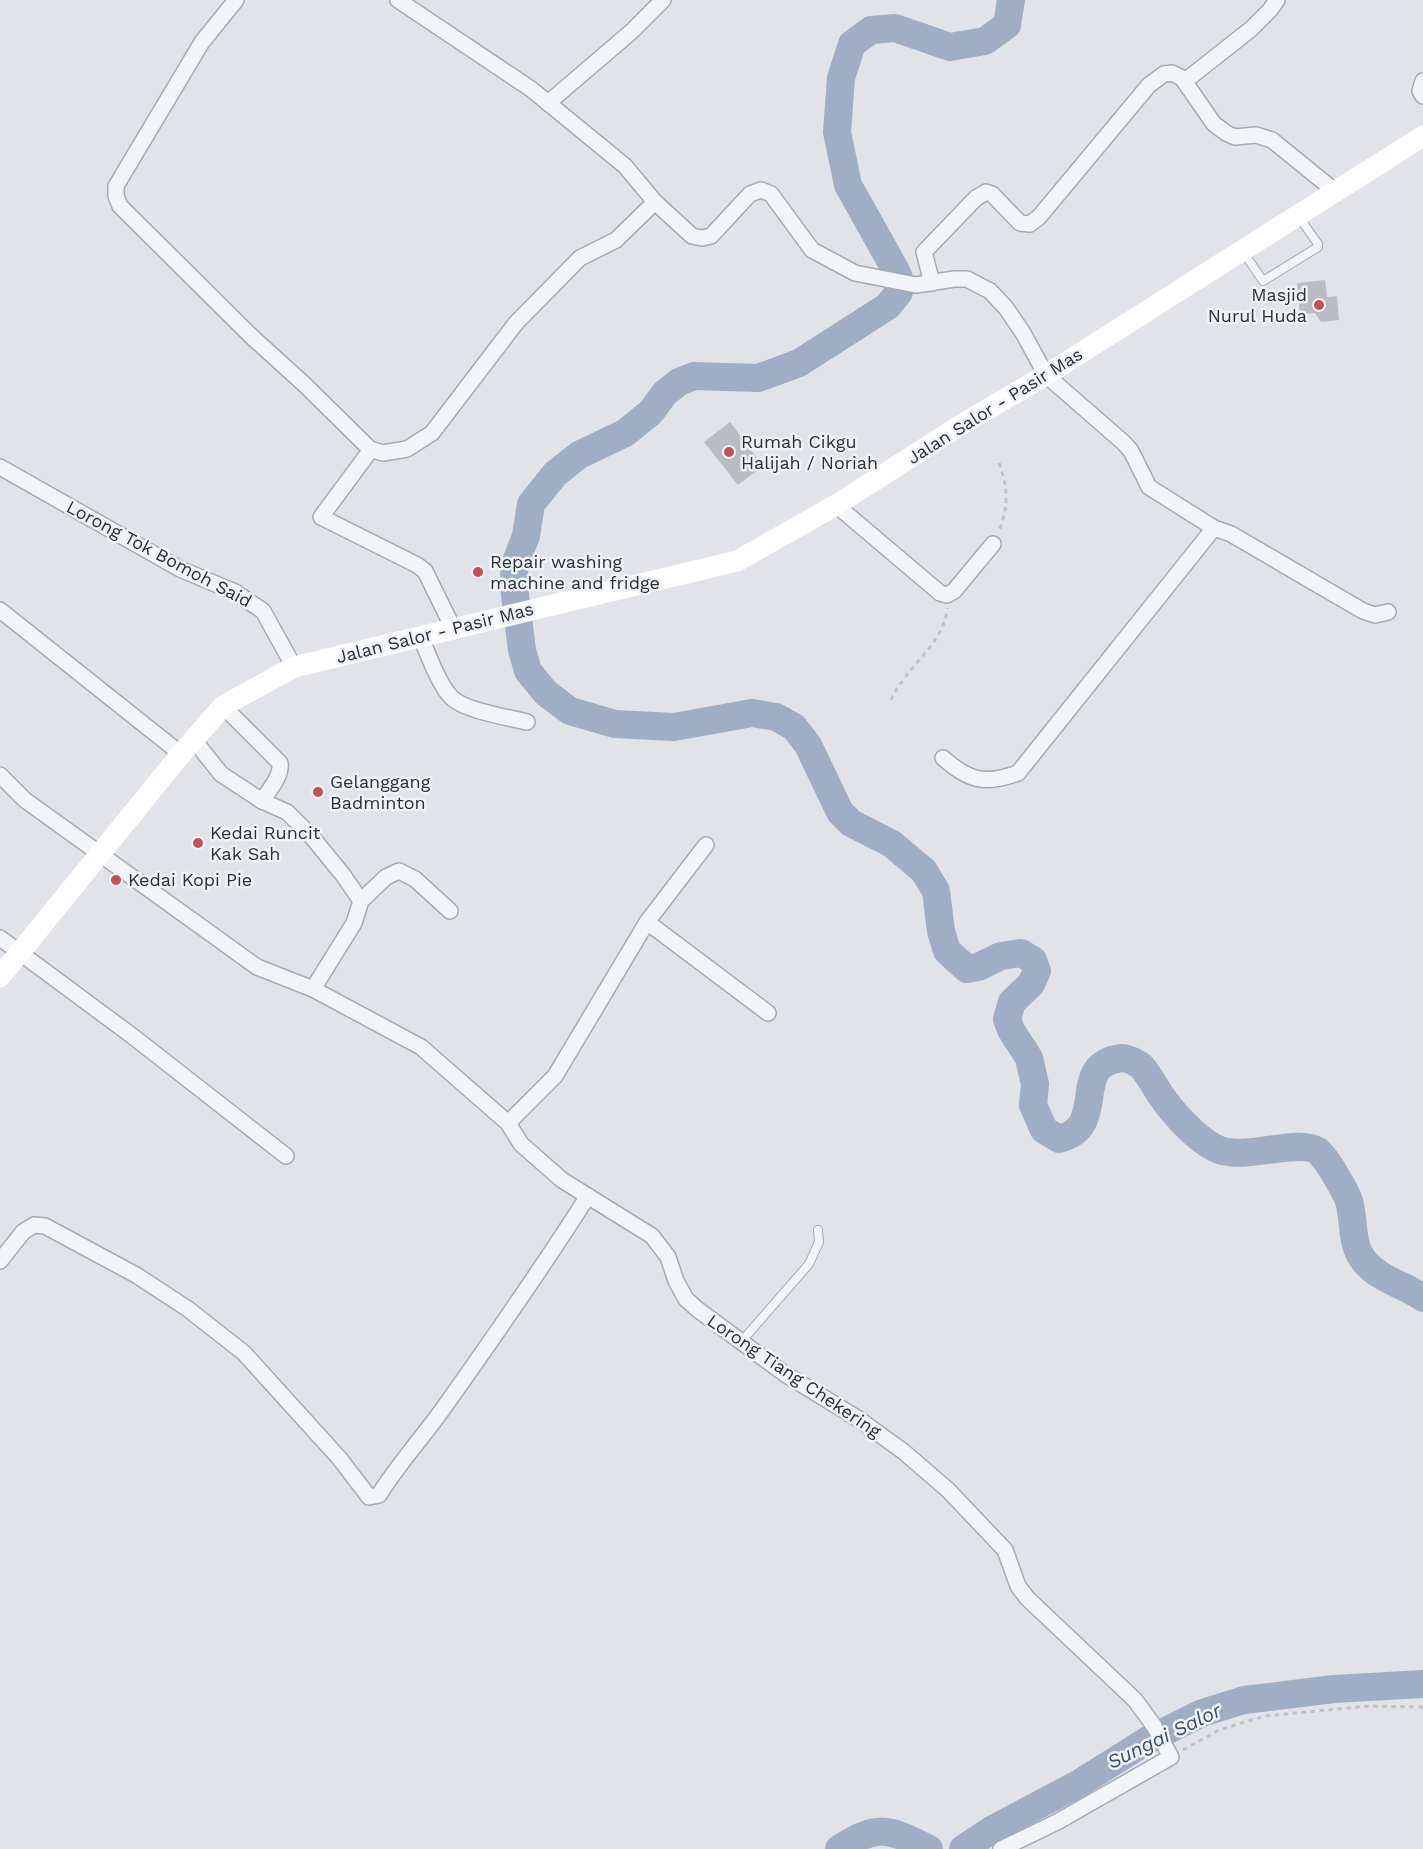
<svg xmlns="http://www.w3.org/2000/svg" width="1423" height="1849" viewBox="0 0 1423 1849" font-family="'Work Sans',sans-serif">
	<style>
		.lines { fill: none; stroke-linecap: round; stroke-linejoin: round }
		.river { stroke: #9faec4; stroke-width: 28 }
		.building { fill: #b8bcc4 }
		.lane-casing { stroke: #a7aab2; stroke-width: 10 }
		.street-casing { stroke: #a7aab2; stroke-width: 18 }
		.path { stroke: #bfc1c7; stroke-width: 3; stroke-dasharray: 4.5 4.5; stroke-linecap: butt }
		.lane { stroke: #f3f4f7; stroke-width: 8 }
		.street { stroke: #f3f4f7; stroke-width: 15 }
		.secondary { stroke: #fff; stroke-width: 21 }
		.poi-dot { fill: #c15259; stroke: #f0f2f6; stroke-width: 2 }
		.labels { text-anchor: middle; stroke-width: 5; stroke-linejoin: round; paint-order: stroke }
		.poi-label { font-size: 18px; fill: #2b303e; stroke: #f0f2f6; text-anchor: start }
		.street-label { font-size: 18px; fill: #2b303e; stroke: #f0f2f6 }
		.water-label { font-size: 20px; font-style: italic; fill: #394c6e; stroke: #f0f2f6 }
	</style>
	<rect width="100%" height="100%" fill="#e1e3e8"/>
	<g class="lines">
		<g class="river">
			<path d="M1011 0 1007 25 985 41 950 47 895 28 871 30 852 44 841 78 837 132 848 185 895 269 899 278V292L888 306 799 363 758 378 694 376 679 382 665 393 651 412 625 433 579 455 555 474 531 504 526 536 514 567 515 595 522 650 528 671 546 693 570 711 615 724 674 727 752 713 776 717 794 727 808 745 840 812 851 823 892 844 924 871 936 891 941 931 947 951 967 969 978 967 1001 956 1021 953 1033 960 1037 971 1031 984 1012 1002 1007 1019 1011 1030 1029 1058 1035 1084 1033 1105 1044 1130 1059 1139C1111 1126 1067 1064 1122 1058 1127 1058 1138 1063 1142 1067 1149 1075 1154 1085 1160 1094 1172 1112 1194 1137 1215 1148 1243 1163 1297 1137 1318 1151 1323 1156 1328 1163 1332 1169 1338 1180 1345 1190 1349 1201 1355 1221 1350 1245 1365 1262 1380 1280 1405 1285 1423 1298"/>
			<path d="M839 1849C878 1823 890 1829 929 1849"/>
			<polyline points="963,1849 993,1829 1078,1784 1148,1740 1202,1713 1244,1700 1334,1689 1423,1684"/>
		</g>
	</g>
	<g class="building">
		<polygon points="1325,280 1327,297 1337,296 1339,320 1321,322 1315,313 1300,315 1297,283"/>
		<polygon points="730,422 763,466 738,485 704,442"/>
	</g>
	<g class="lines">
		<defs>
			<g id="lane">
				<polyline points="1244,253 1263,281 1318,247 1318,244 1299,217"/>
				<polyline points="741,1342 809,1264 819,1242 818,1230"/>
			</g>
			<g id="street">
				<polyline points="236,0 202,42 116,186 116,196 120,206 251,336 305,385 370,449 383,453 407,449 432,433 516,323 580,258 616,240 655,202"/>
				<polyline points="398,0 531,89 625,166 655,202 692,236 702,238 711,236 750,194 761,190 771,194 812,250 855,273 916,285 954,279 967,279 990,291 1006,308 1023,333 1046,375 1124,443 1131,451 1149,487 1214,528 1231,534 1363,611 1375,615 1388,612"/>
				<polyline points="1185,81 1251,29 1270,10 1277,0"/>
				<polyline points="1423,81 1420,91 1423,96"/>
				<polyline points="548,103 631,32 663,0"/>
				<polyline points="932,283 924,252 976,198 986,192 992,194 1020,223 1030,224 1039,217 1149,85 1164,74 1172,73 1182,78 1214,124 1226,133 1235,137 1256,135 1272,140 1336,192"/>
				<polyline points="370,449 367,455 321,517 417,565 425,571 453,628"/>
				<polyline points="0,467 180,569 235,592 263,611 294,667"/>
				<polyline points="836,505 940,593 947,595 954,591 993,544"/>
				<polyline points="0,610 181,754"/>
				<path d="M420 636C428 653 438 684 452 698 466 711 507 717 527 722"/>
				<path d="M223 706 280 763C282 776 269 790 262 801"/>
				<polyline points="194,740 221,774 262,801 287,812 312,837 343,875 361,901"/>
				<path d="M943 758C969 781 985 785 1018 773L1214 528"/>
				<polyline points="0,775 25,800 257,967 313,989 421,1047 508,1123 521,1144 562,1180 652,1236 668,1257 676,1281 686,1299 697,1309 785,1374 860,1420 904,1452 948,1490 1005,1550 1018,1586 1027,1598 1135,1700 1154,1726 1171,1757 1057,1822 1001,1849"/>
				<polyline points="647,922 768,1013"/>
				<polyline points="0,938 131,1035 286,1156"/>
				<polyline points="313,989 354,923 361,901 386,877 399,871 415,879 450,911"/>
				<polyline points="508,1123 555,1076 647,922 706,845"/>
				<path d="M0 1261 23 1232 34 1225 45 1226 136 1275 188 1309 244 1353 340 1459 369 1497 379 1495C399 1463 424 1436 445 1406 494 1337 542 1268 588 1196"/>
			</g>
		</defs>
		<use href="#lane" class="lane-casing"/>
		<use href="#street" class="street-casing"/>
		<g class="path">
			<path d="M999 463C1008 488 1009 506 999 531"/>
			<path d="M891 700C904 669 946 642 947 608"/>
			<polyline points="1183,1750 1219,1730 1265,1716 1369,1706 1423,1707"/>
		</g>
		<use href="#lane" class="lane"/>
		<use href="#street" class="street"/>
		<polyline class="secondary" points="0,977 181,754 223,706 294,667 737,561 836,505 964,423 1046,375 1423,136"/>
	</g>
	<g class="poi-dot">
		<circle cx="1319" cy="305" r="6"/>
		<circle cx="729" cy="452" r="6"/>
		<circle cx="478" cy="572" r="6"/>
		<circle cx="318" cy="792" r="6"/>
		<circle cx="198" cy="843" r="6"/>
		<circle cx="116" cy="880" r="6"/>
	</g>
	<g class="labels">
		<g class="poi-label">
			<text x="1307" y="301" text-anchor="end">Masjid<tspan x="1307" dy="21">Nurul Huda</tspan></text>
			<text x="741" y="448">Rumah Cikgu<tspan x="741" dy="21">Halijah / Noriah</tspan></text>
			<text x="490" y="568">Repair washing<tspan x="490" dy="21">machine and fridge</tspan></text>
			<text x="330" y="788">Gelanggang<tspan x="330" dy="21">Badminton</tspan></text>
			<text x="210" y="839">Kedai Runcit<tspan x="210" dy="21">Kak Sah</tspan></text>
			<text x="128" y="886">Kedai Kopi Pie</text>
		</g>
		<g class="street-label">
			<text transform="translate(995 406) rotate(-32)" y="6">Jalan Salor - Pasir Mas</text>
			<text transform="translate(159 554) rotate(28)" y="6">Lorong Tok Bomoh Said</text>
			<text transform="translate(435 633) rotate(-14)" y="6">Jalan Salor - Pasir Mas</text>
			<text transform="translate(794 1376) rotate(34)" y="6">Lorong Tiang Chekering</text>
		</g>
		<g class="water-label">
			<text transform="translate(1164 1736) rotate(-26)" y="7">Sungai Salor</text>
		</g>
	</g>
</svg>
